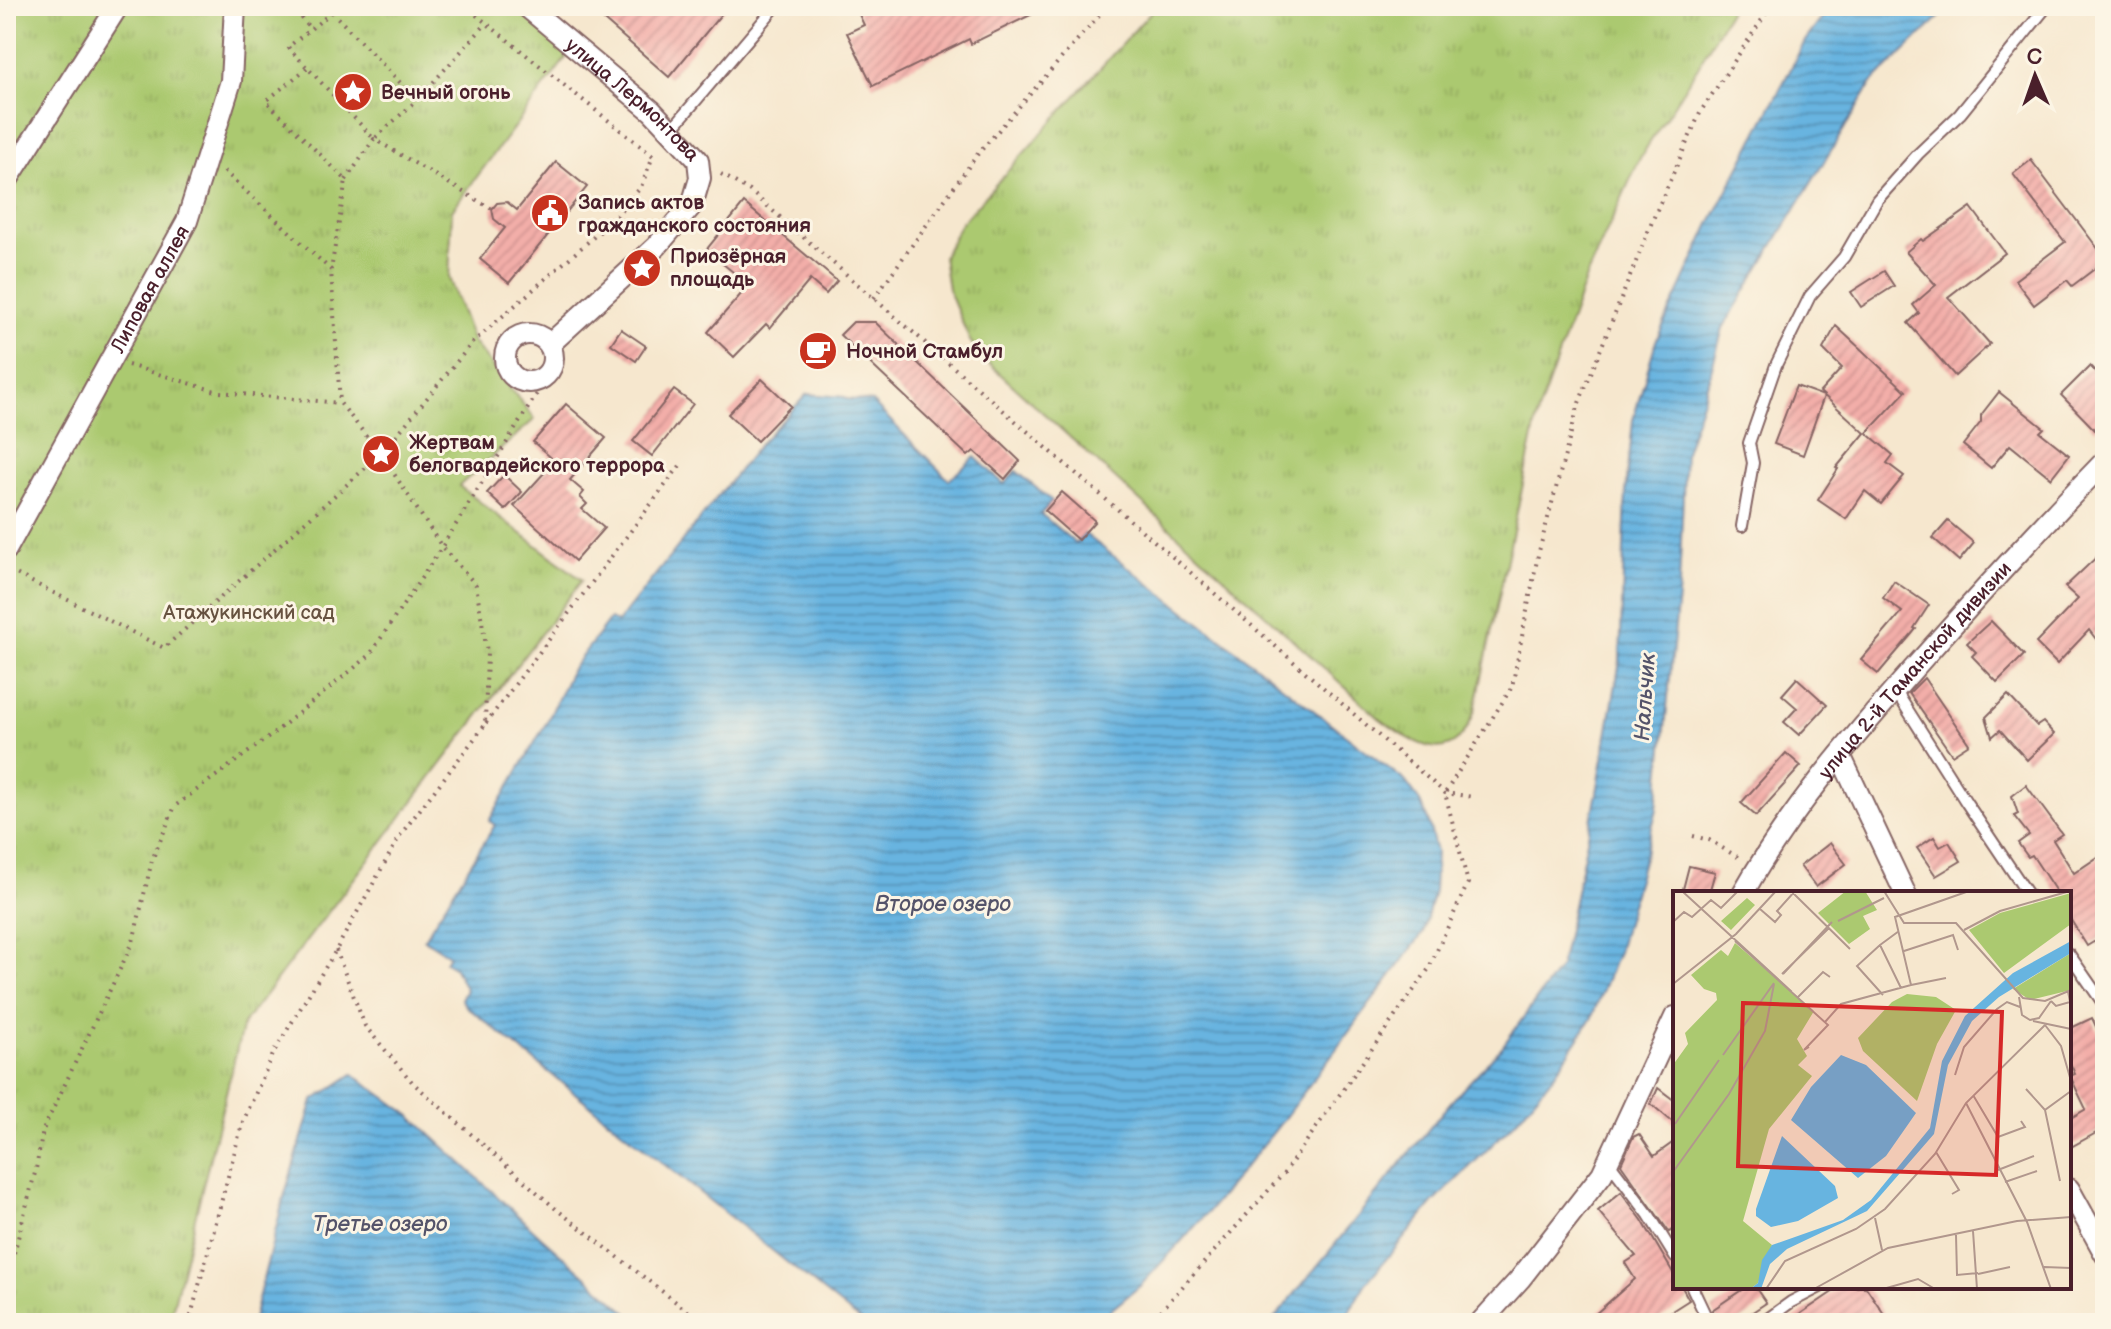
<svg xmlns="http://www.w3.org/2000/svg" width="2111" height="1329" viewBox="0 0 2111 1329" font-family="'Balsamiq Sans',sans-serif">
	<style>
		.grass { fill: url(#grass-tufts); stroke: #7a744e; stroke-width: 2 }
		.water { fill: url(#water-rules); stroke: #586a86; stroke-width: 2 }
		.building { fill: url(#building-hatch) }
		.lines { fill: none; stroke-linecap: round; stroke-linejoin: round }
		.lane-casing { stroke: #866564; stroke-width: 14 }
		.street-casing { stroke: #866564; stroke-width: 24 }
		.path { stroke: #866564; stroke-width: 4; stroke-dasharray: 2 6; stroke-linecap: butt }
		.lane { stroke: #fff; stroke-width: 10 }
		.street { stroke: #fff; stroke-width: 20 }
		.labels { text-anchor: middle; stroke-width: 6; stroke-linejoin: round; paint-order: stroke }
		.poi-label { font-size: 20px; font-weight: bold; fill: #4a1f2b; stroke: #fcf5e5; text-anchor: start }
		.street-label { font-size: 20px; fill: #4a1f2b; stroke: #fcf5e5 }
		.park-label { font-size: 20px; fill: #675240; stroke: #fcf5e5 }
		.water-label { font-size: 22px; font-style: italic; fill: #54536a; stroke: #fcf5e5 }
		.inset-road { fill: none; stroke: #b1978d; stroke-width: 2 }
		.view { fill: #d62828; fill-opacity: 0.15; stroke: #d62828; stroke-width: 4 }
		.inset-edge { fill: none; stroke: #4a1f2b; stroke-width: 4 }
	</style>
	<defs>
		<pattern id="grass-tufts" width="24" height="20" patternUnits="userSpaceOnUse" patternTransform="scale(2)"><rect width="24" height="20" fill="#abc970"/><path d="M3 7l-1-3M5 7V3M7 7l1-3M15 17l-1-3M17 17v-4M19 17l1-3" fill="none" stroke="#95ac61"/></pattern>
		<pattern id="water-rules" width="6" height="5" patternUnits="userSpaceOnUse" patternTransform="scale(2)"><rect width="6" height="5" fill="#67b4e0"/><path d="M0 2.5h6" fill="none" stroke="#5792b6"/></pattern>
		<pattern id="building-hatch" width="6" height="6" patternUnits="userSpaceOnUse" patternTransform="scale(2)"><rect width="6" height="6" fill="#f3aea9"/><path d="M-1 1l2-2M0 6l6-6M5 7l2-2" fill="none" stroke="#d29592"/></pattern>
	</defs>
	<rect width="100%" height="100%" fill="#fcf5e5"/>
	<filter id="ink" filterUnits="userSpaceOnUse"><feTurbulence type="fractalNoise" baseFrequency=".0125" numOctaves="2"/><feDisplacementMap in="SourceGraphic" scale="16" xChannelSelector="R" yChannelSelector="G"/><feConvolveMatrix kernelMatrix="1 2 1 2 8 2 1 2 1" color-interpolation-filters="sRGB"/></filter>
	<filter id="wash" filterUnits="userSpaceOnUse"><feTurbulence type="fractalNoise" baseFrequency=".006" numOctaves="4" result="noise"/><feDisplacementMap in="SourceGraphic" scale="32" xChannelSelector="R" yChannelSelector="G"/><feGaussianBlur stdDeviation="1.8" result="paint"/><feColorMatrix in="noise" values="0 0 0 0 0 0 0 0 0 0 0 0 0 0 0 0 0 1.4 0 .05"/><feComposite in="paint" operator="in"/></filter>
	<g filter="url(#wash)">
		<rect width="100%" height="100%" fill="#f6e7ce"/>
		<g class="grass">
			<polygon points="6,6 526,6 575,46 452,210 449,278 473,342 535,419 459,486 582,580 243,1024 169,1323 6,1323"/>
			<path d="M1156 6H1732L1698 67 1640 158 1586 277 1538 413 1475 710C1455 771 1416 746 1379 718L987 362 970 341 948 289 943 257 961 223Z"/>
		</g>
		<g class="water">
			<polygon points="1831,6 1951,6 1872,83 1723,328 1704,396 1685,452 1679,586 1657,809 1618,952 1591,1019 1555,1074 1515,1122 1434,1202 1366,1283 1342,1323 1271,1323 1450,1103 1502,1047 1560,967 1597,793 1620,661 1626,492 1633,420 1656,341 1710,224 1805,41"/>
			<polygon points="807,394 845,397 846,399 872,402 949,480 975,457 1004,484 1016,471 1052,501 1041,514 1076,544 1085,534 1405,781 1419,800 1428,820 1436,852 1434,891 1423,933 1277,1128 1209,1211 1141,1285 1095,1323 863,1323 466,1006 461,999 466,990 455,968 445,962 449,955 424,939 495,825 489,821 548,720 572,669 610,619 617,623 759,445"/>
			<polygon points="353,1074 411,1116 541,1237 639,1323 252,1323 284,1197 313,1101"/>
		</g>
		<g id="blocks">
			<g class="building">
				<polygon points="588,6 728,6 669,77"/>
				<polygon points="855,6 1049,6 971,44 969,39 873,86 847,33 864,25"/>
				<polygon points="2031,160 2105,258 2105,261 2072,286 2067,280 2034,305 2015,280 2065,242 2013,174"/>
				<polygon points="556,162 587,187 509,283 480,259 505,228 494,219 492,209 497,203 507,202 517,210"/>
				<polygon points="744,203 837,281 826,294 810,280 770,328 766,324 734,357 708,332 749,285 706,250"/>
				<polygon points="1971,207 2005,253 1948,297 1990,344 1955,376 1908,323 1919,313 1913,305 1936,285 1906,252 1921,239 1923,241"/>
				<polygon points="1884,271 1894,286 1861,307 1851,292"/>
				<polygon points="853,322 875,322 1020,461 1005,479 974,451 968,456 840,335"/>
				<polygon points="1836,326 1906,391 1867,433 1893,455 1887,463 1904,476 1881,504 1865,491 1846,519 1818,500 1838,469 1836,468 1865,433 1820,392 1842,368 1823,349"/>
				<polygon points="621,329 646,346 636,361 611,344"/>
				<polygon points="2090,366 2105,382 2105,420 2095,430 2061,395"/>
				<polygon points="762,379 791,406 757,441 728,414"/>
				<polygon points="1796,386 1824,396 1803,455 1774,444"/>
				<polygon points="674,390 693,404 652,456 633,441"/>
				<polygon points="1999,392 2044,428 2040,432 2069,455 2051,478 2010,445 1991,468 1963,445 1981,422 1981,415"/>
				<polygon points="566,404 606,438 570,480 584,492 580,497 587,504 582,509 604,528 575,561 514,506 555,461 533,442"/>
				<polygon points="504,475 522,492 505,510 487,493"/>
				<polygon points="1062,492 1095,521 1078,540 1045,511"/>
				<polygon points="1948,521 1974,543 1959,561 1933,538"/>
				<polygon points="2105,549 2105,651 2089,630 2057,664 2036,643 2078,599 2065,587"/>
				<polygon points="1894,581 1929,605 1914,628 1916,629 1878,674 1861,660 1902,612 1883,598"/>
				<polygon points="1991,621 2024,655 1997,682 1972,656 1976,652 1967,643"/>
				<polygon points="1797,678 1827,705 1799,735 1784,722 1797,708 1782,695"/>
				<polygon points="1924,678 1969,744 1952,755 1909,693"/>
				<polygon points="2008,695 2037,726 2043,722 2054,734 2027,760 2000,730 1992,737 1986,717"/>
				<polygon points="1786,753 1801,766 1756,816 1741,803"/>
				<polygon points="2026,785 2062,834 2053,840 2074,873 2098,857 2105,868 2105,935 2087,946 2069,917 2069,893 2057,893 2032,855 2028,857 2018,843 2029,835 2014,816 2018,814 2012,796"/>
				<polygon points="1934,837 1940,847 1949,842 1961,861 1936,876 1917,848"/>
				<polygon points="1830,843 1846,864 1816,887 1800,866"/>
				<polygon points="1689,866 1715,872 1709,893 1682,893"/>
				<polygon points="2092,1018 2105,1046 2105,1128 2069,1148 2069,1119 2086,1109 2070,1076 2075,1074 2069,1061 2069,1029"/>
				<polygon points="1658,1088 1675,1101 1675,1124 1651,1104"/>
				<polygon points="1639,1134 1654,1156 1675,1141 1675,1229 1669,1232 1621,1164 1633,1137"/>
				<polygon points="1621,1192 1642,1220 1675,1276 1675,1287 1682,1287 1689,1300 1653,1323 1585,1323 1635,1279 1625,1263 1636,1256 1598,1211"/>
				<polygon points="1746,1287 1755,1287 1766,1303 1736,1323 1719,1323 1712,1310"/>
				<polygon points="1840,1287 1866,1287 1890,1323 1787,1323"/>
			</g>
		</g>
	</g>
	<g filter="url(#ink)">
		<use href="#blocks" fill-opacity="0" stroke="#866564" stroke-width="2"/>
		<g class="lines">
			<defs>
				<g id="lane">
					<polyline points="671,130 776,6"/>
					<polyline points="1742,526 1753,463 1749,443 1776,365 1810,296 1844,257 1877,200 1918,154 1960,114 2047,6"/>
					<polyline points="1895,690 1966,802 2027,893"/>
					<polyline points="2069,954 2105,1006"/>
					<polyline points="1608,1161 1649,1215 1675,1257"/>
					<polyline points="1692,1287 1709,1323"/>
					<polyline points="1762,1323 1791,1302 1820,1287"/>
				</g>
				<g id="street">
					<path id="s1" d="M526 6 652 111 698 160 700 178 692 205 657 246 550 344"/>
					<polyline points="6,182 118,6"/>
					<circle cx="529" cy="358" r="24"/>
					<path id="s2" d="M6 550 187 221 231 81 235 6"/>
					<polyline points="1840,755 1905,893"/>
					<path id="s3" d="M1743 893C1790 810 1853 737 1916 666 1978 596 2040 528 2105 461"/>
					<polyline points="2069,1189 2105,1254"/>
					<polyline points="1480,1323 1520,1279 1602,1174 1675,1017"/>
				</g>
			</defs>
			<use href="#lane" class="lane-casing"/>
			<use href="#street" class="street-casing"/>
			<g class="path">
				<polyline points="290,6 310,28"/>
				<polygon points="332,12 417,100 374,139 288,47"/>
				<polyline points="307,68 266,101 346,180 331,270"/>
				<polyline points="417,100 486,24"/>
				<polyline points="224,171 331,270 340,403 381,454 473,342 612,221 641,187 653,156 465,6"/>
				<polyline points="721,174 750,191 1445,793 1474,797"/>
				<polyline points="346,180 374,139 492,209"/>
				<polyline points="874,298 977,155 1107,6"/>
				<polyline points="128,365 219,392 339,403"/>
				<polyline points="10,571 164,648 381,454 442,547 476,585 487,652 485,725 401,834 336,950 275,1050 242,1124 189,1323"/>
				<polyline points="486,723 682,463"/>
				<polyline points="1693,836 1709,840 1741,859"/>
				<polyline points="336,950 365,1026 413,1083 556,1209 703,1323"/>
				<polyline points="6,1284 36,1169 43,1130 133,942 152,860 175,806 269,737 369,656 442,547 551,371"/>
				<polyline points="1150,1323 1284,1173 1428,970 1468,883 1445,793 1512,687 1538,555 1579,403 1656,212 1701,111 1771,6"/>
			</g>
			<use href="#lane" class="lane"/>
			<use href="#street" class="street"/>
		</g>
	</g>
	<defs>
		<symbol id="sight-disc" viewBox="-11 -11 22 22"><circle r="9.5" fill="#c8321e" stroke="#fcf5e5"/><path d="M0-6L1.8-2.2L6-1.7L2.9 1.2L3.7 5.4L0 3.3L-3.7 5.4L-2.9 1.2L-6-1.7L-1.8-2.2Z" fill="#fff"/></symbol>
		<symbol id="civic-disc" viewBox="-11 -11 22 22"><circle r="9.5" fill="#c8321e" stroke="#fcf5e5"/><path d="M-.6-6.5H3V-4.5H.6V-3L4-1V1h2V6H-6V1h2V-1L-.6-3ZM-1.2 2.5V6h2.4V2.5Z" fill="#fff"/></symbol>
		<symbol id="cafe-disc" viewBox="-11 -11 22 22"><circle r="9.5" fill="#c8321e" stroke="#fcf5e5"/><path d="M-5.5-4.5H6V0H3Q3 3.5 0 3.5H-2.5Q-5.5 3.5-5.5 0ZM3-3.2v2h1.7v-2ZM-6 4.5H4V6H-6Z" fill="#fff"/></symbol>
	</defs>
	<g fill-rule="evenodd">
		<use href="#sight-disc" x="331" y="70" width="44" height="44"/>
		<use href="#civic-disc" x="528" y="191" width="44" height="44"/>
		<use href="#sight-disc" x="620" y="246" width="44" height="44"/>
		<use href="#cafe-disc" x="796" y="329" width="44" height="44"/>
		<use href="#sight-disc" x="359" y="432" width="44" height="44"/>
	</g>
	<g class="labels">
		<g class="poi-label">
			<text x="381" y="99">Вечный огонь</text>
			<text x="578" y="209">Запись актов<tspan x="578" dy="23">гражданского состояния</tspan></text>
			<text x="670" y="263">Приозёрная<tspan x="670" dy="23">площадь</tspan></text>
			<text x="846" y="358">Ночной Стамбул</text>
			<text x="409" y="449">Жертвам<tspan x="409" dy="23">белогвардейского террора</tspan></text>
		</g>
		<g class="street-label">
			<text dy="7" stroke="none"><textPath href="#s1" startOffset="142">улица Лермонтова</textPath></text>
			<text dy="7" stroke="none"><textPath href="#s2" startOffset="298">Липовая аллея</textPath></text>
			<text dy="7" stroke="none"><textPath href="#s3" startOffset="282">улица 2-й Таманской дивизии</textPath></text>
		</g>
		<g class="park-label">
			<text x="249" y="619">Атажукинский сад</text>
		</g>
		<g class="water-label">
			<text transform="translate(1644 697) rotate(-86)" y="8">Нальчик</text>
			<text x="943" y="911">Второе озеро</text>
			<text x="380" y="1231">Третье озеро</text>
		</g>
	</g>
	<g transform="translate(1673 891)">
		<rect width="398" height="398" fill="#f6e7ce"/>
		<path d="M173 0H192L204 19 190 25 197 38 176 53 145 22ZM398 2V33L331 82 296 39 327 22ZM74 7 82 14 58 39 48 30ZM62 52 141 120 124 148 134 165 125 174 139 185 96 238 70 330 99 354 85 392 77 398H0V174L15 153 12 142 44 109 43 102 31 98 18 84 48 59 55 65ZM398 62V99L357 109 340 98ZM234 103 263 106 283 119 264 153 244 210 190 160 185 147 219 111Z" fill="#abc970"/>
		<path d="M398 50V62L326 106 299 130 275 174 261 243 194 320 114 358 97 373 88 398H77L85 392 89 369 99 354 170 329 198 309 257 237 269 170 292 125 340 82ZM168 164 193 174 243 222 213 265 185 287 118 229 138 196ZM109 245 162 295 165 307 125 330 98 336 83 325V318Z" fill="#67b4e0"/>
		<path class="inset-road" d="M9 0 119 101M211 0 231 32H283L350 107 372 110 398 99M119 1 177 58M87 18 102 31 108 24 104 20 122 0M165 30 211 7M0 31 11 21 19 26 38 9 48 17 65 0M291 39 327 20 397 0M226 40 207 54 228 97M62 50 155 134 131 159 136 156M207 54 184 75 210 104M231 60 280 44 285 59M109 83 156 37M110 83 159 31M0 93 63 43 103 0M238 94 273 87M125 106 150 81 157 86M346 106 349 124 357 129 366 127 378 110M378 110 383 115 397 111 395 100M360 130 398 138M152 131 168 113 238 94 222 26 296 0M372 134 388 155 398 190M50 164 101 92M282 184 291 156 324 118 334 111 347 116M353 198 372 219M300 204 325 246 352 236 348 230M293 212 354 331 378 398M2 233 46 169M263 261 286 299 279 303M325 279 361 265M0 281 56 203 92 140 101 93M387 290 372 219 398 200M332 291 364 280M202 327 209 359M300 340 304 398M283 344 284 384 305 382M371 376 398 377M305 383 337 376M93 398 112 370 183 338 212 318 262 263 293 212 372 134M141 398 215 357 344 330 398 326M210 398 245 388 262 398"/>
		<path class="view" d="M70 112 329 121 323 284 65 275Z"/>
		<rect width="398" height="398" class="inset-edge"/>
	</g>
	<rect width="2111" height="1329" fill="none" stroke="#fcf5e5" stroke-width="32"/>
	<g transform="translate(2035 76) rotate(358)" stroke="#fcf5e5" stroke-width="6" paint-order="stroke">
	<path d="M0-6L14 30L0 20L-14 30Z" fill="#4a1f2b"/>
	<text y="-12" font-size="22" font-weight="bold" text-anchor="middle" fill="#4a1f2b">С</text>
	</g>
</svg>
